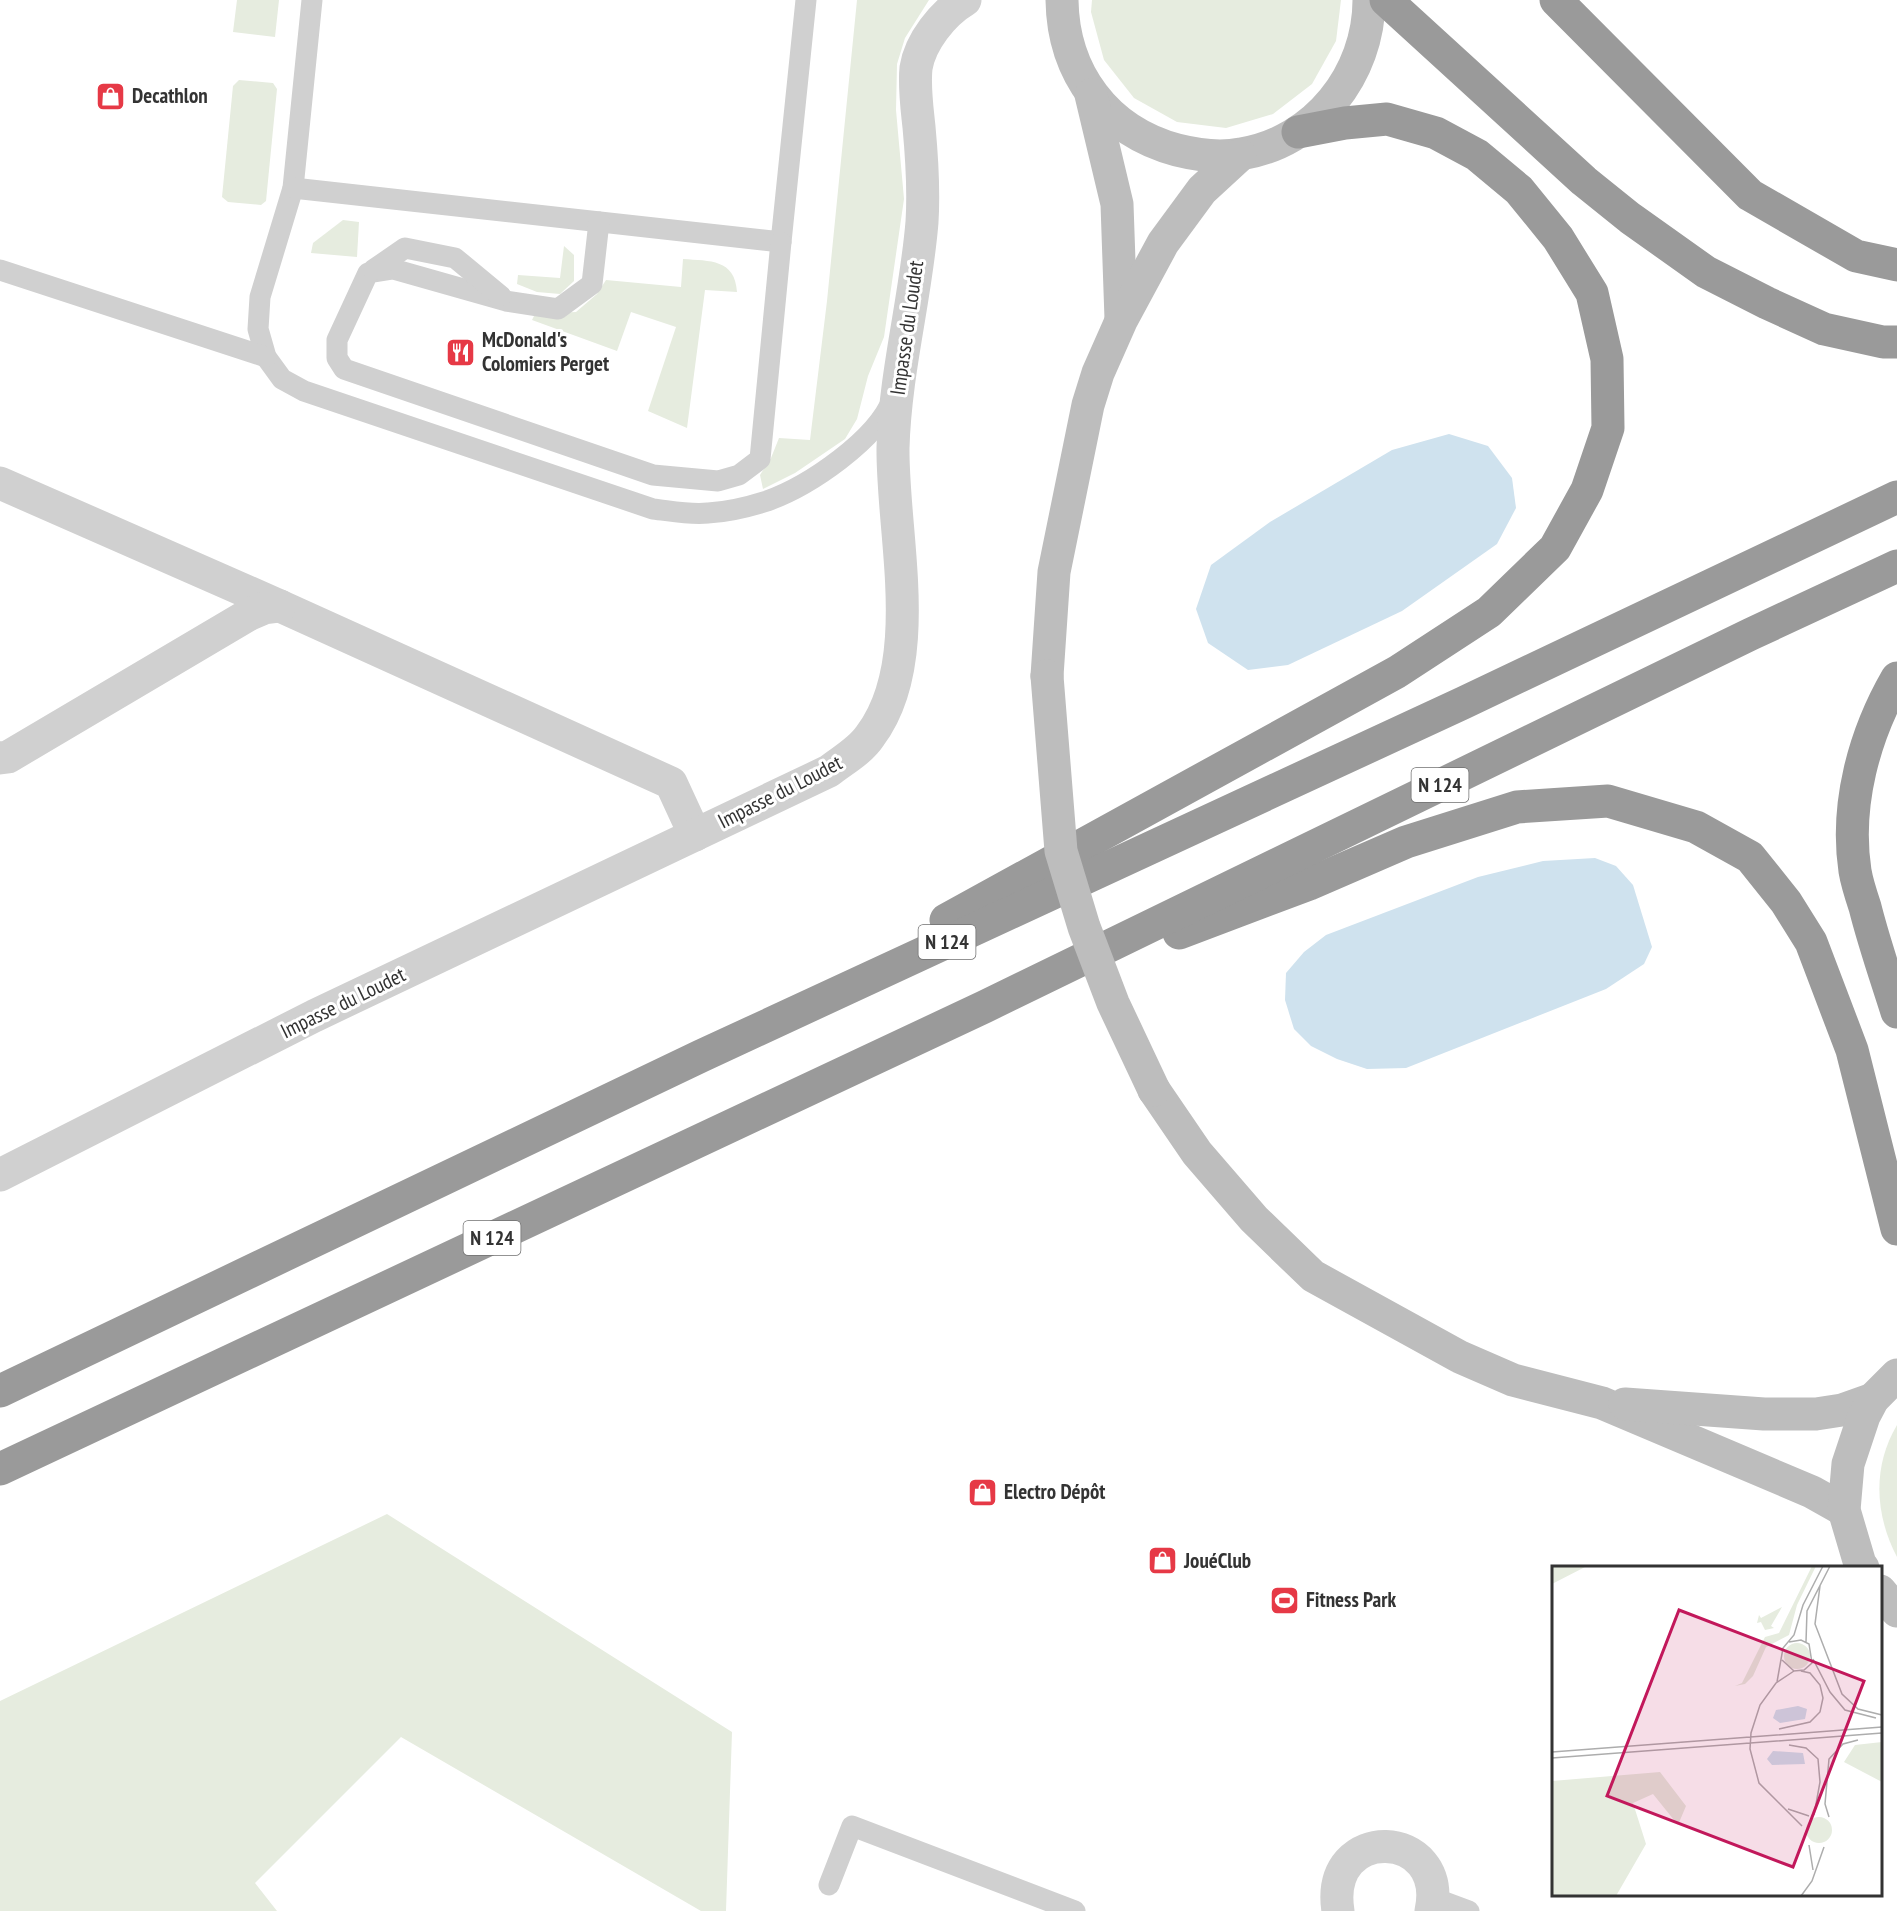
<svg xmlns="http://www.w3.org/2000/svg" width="1897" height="1911" viewBox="0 0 1897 1911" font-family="'PT Sans Narrow',sans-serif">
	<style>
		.green { fill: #e6ecdf }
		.water { fill: #cfe2ee }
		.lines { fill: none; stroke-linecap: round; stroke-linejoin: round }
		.lane { stroke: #d0d0d0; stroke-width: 21 }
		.street { stroke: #d0d0d0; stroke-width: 33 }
		.secondary { stroke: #bdbdbd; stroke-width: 33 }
		.highway { stroke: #9a9a9a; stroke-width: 33 }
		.secondary-bridge { stroke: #bdbdbd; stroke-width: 33 }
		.labels { text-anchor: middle; stroke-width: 6; stroke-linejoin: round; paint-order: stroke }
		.shield { fill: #fff; stroke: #707070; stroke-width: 1.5 }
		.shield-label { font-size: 20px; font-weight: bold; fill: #333 }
		.poi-label { font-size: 21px; font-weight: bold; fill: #333; stroke: #fff; text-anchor: start }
		.street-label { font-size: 21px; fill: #333; stroke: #fff }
		.inset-road { fill: none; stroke: #adadad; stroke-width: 1.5 }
		.view { fill: #c2185b; fill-opacity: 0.15; stroke: #c2185b; stroke-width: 3 }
		.inset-edge { fill: none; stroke: #333; stroke-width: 3 }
	</style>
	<rect width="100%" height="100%" fill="#fff"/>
	<g class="green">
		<polygon points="237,0 279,0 275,37 233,32"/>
		<polygon points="857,0 929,0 905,38 897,64 896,110 904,199 884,337 868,376 857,419 845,439 795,473 763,489 760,475 771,458 779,438 810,440 827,301"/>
		<polygon points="1092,0 1341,0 1336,41 1312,84 1273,114 1226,128 1177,122 1134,98 1104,60 1091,12"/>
		<polygon points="239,80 273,83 277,89 266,201 261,205 228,202 222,197 233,86"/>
		<polygon points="343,220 359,222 357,257 311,253 313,243"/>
		<polygon points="564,246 574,255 574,281 560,294 537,292 517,284 518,275 560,278"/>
		<path d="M683 259C710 261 735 259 737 292L705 290 687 428 648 411 676 327 631 312 617 351 532 320 535 314 576 312 597 294 606 280 681 287Z"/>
		<path d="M1897 1425V1557C1875 1515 1872 1467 1897 1425Z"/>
		<polygon points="387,1514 732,1732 726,1911 701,1911 401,1737 255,1883 277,1911 0,1911 0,1701"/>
	</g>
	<g class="water">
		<polygon points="1449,434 1488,446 1512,478 1516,508 1497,544 1402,611 1288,665 1248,670 1208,643 1196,609 1211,565 1270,522 1392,450"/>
		<polygon points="1595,858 1616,866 1633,885 1652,947 1644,964 1606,989 1406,1068 1367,1069 1337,1059 1311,1046 1294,1029 1285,1000 1286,973 1304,952 1326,935 1478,877 1543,861"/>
	</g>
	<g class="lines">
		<g class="lane">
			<path d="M312 0 293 188 260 297 258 329 266 357 282 379 304 391 653 509C671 511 690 515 708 513 728 512 748 507 767 501 809 486 877 440 893 398"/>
			<polyline points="293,188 781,242 806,0"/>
			<polyline points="599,222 592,284 558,309 506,301 393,269 368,273 337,340 337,358 344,369 653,475 718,481 739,475 760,459 781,242"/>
			<polyline points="0,270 266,357"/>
			<polyline points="373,270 405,248 455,258 501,296"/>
			<polyline points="829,1885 852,1826 1075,1911"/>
			<polyline points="1434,1898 1469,1911"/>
		</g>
		<g class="street">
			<polyline points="0,483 280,606 671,783 695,835"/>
			<polyline points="0,758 8,757 250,614 264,608 280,606"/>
			<path d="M0 1175 314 1016 829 771C843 760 860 751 870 736 926 662 892 534 893 448 895 372 916 297 922 222 924 190 922 159 919 127 917 108 914 87 916 68 920 42 943 13 965 0"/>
			<path d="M1338 1911C1324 1822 1449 1828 1431 1911"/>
		</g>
		<g class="secondary">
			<path d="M1062 0C1063 73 1106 131 1177 150 1197 155 1220 158 1241 154 1316 142 1369 74 1369 0"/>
			<polyline points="1091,95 1117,204 1121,319"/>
			<polyline points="1047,676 1054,572 1088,405 1098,373 1121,321 1163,243 1202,190 1240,155"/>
			<polyline points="1154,1090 1197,1153 1254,1219 1313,1276 1460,1357 1513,1380 1602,1403 1812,1492 1844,1510"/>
			<polyline points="1625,1404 1764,1414 1816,1414 1842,1410 1873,1399"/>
			<polyline points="1863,1568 1860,1564 1844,1510 1848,1464 1864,1416 1873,1399 1897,1375"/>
			<polyline points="1880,1591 1897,1611"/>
		</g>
		<g class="highway">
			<polyline points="1386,0 1584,181 1630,218 1706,272 1767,303 1824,329 1883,342 1897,342"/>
			<polyline points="1556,0 1750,195 1856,256 1897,265"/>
			<path d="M1897 678C1864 735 1845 805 1855 871 1857 883 1861 895 1865 907 1874 943 1886 977 1897 1012"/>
			<polyline points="946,920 1397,672 1489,612 1555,548 1587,490 1608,428 1607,359 1592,293 1558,238 1519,190 1477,155 1436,133 1387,119 1345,123 1298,132"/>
			<polyline points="1179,933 1309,884 1406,842 1517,807 1608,801 1696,827 1750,857 1786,902 1811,942 1852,1050 1897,1229"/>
			<polyline points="0,1391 701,1056 1463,703 1897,497"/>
			<polyline points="0,1469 984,1007 1751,634 1897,566"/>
		</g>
		<polyline class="secondary-bridge" points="1047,676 1061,851 1084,927 1113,1003 1154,1090"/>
	</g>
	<defs>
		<symbol id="shop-square" viewBox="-11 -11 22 22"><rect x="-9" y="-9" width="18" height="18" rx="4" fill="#e63946" stroke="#fff"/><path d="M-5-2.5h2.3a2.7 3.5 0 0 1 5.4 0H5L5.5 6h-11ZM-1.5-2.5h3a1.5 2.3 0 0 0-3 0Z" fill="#fff"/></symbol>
		<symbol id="restaurant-square" viewBox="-11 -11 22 22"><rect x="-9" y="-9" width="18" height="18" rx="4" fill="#e63946" stroke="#fff"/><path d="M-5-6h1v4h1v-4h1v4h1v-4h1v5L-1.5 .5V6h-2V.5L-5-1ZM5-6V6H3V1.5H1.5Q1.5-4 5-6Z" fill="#fff"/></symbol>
		<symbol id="stadium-square" viewBox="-11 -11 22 22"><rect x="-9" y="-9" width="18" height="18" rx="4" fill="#e63946" stroke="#fff"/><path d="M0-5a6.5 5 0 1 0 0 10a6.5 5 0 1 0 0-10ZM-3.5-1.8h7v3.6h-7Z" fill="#fff"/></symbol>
	</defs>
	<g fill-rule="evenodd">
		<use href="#shop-square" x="94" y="80" width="33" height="33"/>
		<use href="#restaurant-square" x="444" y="336" width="33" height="33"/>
		<use href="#shop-square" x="966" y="1476" width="33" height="33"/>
		<use href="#shop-square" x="1146" y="1544" width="33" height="33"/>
		<use href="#stadium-square" x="1268" y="1584" width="33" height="33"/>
	</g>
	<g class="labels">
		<g class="shield">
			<rect x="1411.5" y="768" width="57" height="34" rx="4.5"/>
			<rect x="918.5" y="925" width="57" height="34" rx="4.5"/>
			<rect x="463.5" y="1221" width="57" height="34" rx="4.5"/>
		</g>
		<g class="shield-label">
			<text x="1440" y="792">N 124</text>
			<text x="947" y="949">N 124</text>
			<text x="492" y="1245">N 124</text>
		</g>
		<g class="poi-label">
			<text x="132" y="103">Decathlon</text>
			<text x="482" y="347">McDonald's<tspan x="482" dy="24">Colomiers Perget</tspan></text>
			<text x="1004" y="1499">Electro Dépôt</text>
			<text x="1184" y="1568">JouéClub</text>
			<text x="1306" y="1607">Fitness Park</text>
		</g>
		<g class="street-label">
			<text transform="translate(907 328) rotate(-82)" y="7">Impasse du Loudet</text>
			<text transform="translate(780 792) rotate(-27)" y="7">Impasse du Loudet</text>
			<text transform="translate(343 1003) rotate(-26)" y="7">Impasse du Loudet</text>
		</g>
	</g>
	<g transform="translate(1552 1566)">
		<rect width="330" height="330" fill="#fff"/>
		<path d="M0 0H35L0 18ZM260 0H264L245 39 237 69 214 81 201 110 193 118 183 120 190 117 213 71 227 67ZM230 41 219 60 222 62 213 64 209 56 205 57 207 49 209 52ZM232 90a13 13 0 1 1 26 0a13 13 0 1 1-26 0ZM330 176V216L292 196 303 179ZM108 206 134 240 126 259 101 228 81 237 94 278 64 330H0V215ZM254 264a13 13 0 1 1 26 0a13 13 0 1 1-26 0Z" fill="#e6ecdf"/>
		<path d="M246 140 255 143 253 153 228 157 221 152 224 144ZM221 185 251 187 253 198 220 199 215 193Z" fill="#cfe2ee"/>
		<path class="inset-road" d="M268 20 263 58 290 128 306 143 330 149M254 76 255 45 278 0M261 93 278 126 293 144 324 152M230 94 242 105 252 104 260 97 257 78 249 74 237 76M242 105 224 117 208 139 199 167 198 183 207 217 250 260M225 116 231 82 242 69 251 39 271 0M227 163 258 156 268 146 271 132 268 119 258 107 249 105M237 179 254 182 266 193 268 216 262 249M0 186 330 161M0 192 330 167M236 243 257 250M277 251 273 238 277 193 291 178 306 174M257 279 261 304M249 330 260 315 272 281"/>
		<path class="view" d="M127 44 312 115 241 301 55 230Z"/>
		<rect width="330" height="330" class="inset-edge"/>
	</g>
</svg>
